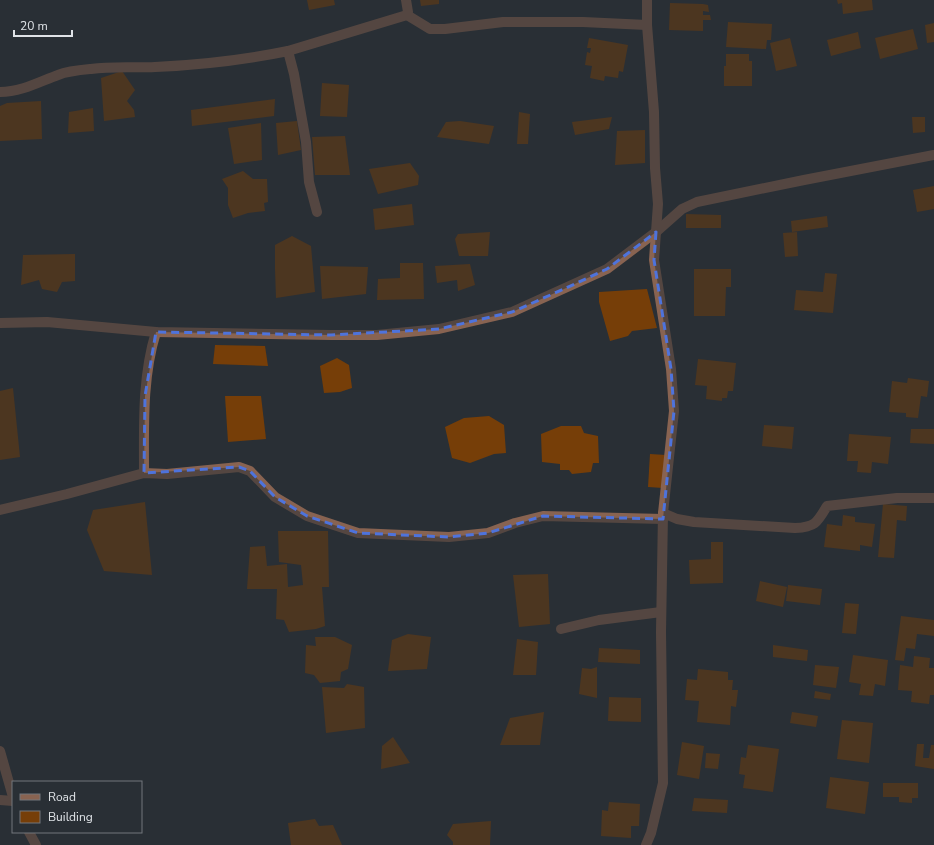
<svg xmlns="http://www.w3.org/2000/svg" width="934" height="845" viewBox="0 0 934 845" font-family="'Nunito Sans',sans-serif">
	<style>
		.building { fill: #763e08 }
		.lines { fill: none; stroke-linecap: round; stroke-linejoin: round }
		.minor { stroke: #886351; stroke-width: 10 }
		.marked { fill: none; stroke: #4e73dc; stroke-width: 3; stroke-dasharray: 8 5; stroke-linejoin: round }
	</style>
	<rect width="100%" height="100%" fill="#292f35"/>
	<g class="building">
		<polygon points="307,0 334,0 335,5 309,10"/>
		<polygon points="420,0 439,0 439,4 421,6"/>
		<polygon points="837,0 872,0 873,10 843,14 842,3 838,4"/>
		<polygon points="670,3 703,4 708,5 709,12 703,11 703,15 710,15 711,20 703,20 703,31 669,30"/>
		<polygon points="728,22 772,24 771,40 767,40 766,49 726,47"/>
		<polygon points="934,23 934,42 927,43 925,25"/>
		<polygon points="913,29 918,49 880,59 875,38"/>
		<polygon points="858,32 861,48 831,56 827,40"/>
		<polygon points="589,38 628,45 623,72 619,71 618,78 605,76 604,81 590,78 592,66 585,65 587,52 590,53 591,48 587,48"/>
		<polygon points="790,38 797,66 776,71 770,43"/>
		<polygon points="726,54 749,54 749,61 752,61 752,86 724,86 724,66 726,66"/>
		<polygon points="122,71 135,90 127,101 134,110 135,117 104,121 101,78"/>
		<polygon points="322,83 349,85 347,117 320,116"/>
		<polygon points="275,99 274,116 192,126 191,110"/>
		<polygon points="41,101 42,139 0,141 0,106 7,103"/>
		<polygon points="93,108 94,131 68,133 69,112"/>
		<polygon points="519,112 530,114 528,144 517,144"/>
		<polygon points="612,117 609,129 575,135 572,122"/>
		<polygon points="912,117 925,117 925,132 913,133"/>
		<polygon points="297,121 301,150 278,155 276,123"/>
		<polygon points="460,121 494,126 489,144 437,137 446,122"/>
		<polygon points="261,123 262,160 234,164 228,128"/>
		<polygon points="645,130 645,163 615,165 617,131"/>
		<polygon points="345,136 350,175 315,175 312,137"/>
		<polygon points="410,163 419,176 418,185 378,194 369,169"/>
		<polygon points="243,171 253,179 267,179 268,202 264,203 265,211 248,213 233,218 228,205 228,188 222,179"/>
		<polygon points="934,186 934,209 917,212 913,190"/>
		<polygon points="412,204 414,225 375,230 373,209"/>
		<polygon points="686,214 721,215 721,228 686,228"/>
		<polygon points="827,216 828,227 792,232 791,221"/>
		<polygon points="490,232 488,256 459,256 455,239 458,234"/>
		<polygon points="797,232 798,256 785,257 783,233"/>
		<polygon points="292,236 311,246 315,292 276,298 275,269 275,245"/>
		<polygon points="75,254 75,281 62,282 57,292 42,289 39,280 21,285 23,255"/>
		<polygon points="400,263 423,263 424,299 377,300 378,279 400,278"/>
		<polygon points="470,264 475,285 458,291 457,280 437,283 435,266"/>
		<polygon points="320,266 368,267 366,294 322,299"/>
		<polygon points="694,269 731,269 731,287 726,287 725,316 694,316"/>
		<polygon points="825,273 837,274 833,313 794,310 796,290 823,292"/>
		<polygon points="647,289 657,328 632,331 628,336 610,341 599,302 599,292"/>
		<polygon points="215,345 265,346 268,366 213,364"/>
		<polygon points="337,358 349,365 352,388 340,392 324,393 320,366"/>
		<polygon points="698,359 736,363 733,391 728,391 727,398 722,398 722,401 706,399 707,386 695,385"/>
		<polygon points="908,378 929,381 927,397 921,396 918,418 906,417 906,413 889,412 892,381 907,383"/>
		<polygon points="13,388 20,457 0,460 0,391"/>
		<polygon points="225,396 261,396 266,439 228,442"/>
		<polygon points="489,416 504,425 506,453 494,454 470,463 452,458 445,427 464,418"/>
		<polygon points="764,425 794,427 792,449 762,446"/>
		<polygon points="561,426 581,426 584,433 598,436 599,463 593,463 591,472 572,474 569,470 560,470 560,464 542,462 541,434"/>
		<polygon points="911,429 934,429 934,444 910,443"/>
		<polygon points="849,434 891,437 888,464 872,462 871,473 857,472 858,461 847,461"/>
		<polygon points="650,454 666,455 663,488 648,487"/>
		<polygon points="145,502 152,575 104,571 87,530 93,510"/>
		<polygon points="883,504 907,506 906,521 897,520 894,558 878,557"/>
		<polygon points="843,515 855,517 855,522 875,524 872,547 860,545 860,551 824,547 827,524 842,526"/>
		<polygon points="278,531 328,531 329,587 322,587 325,626 316,629 289,632 284,620 276,619 277,589 247,589 250,547 265,546 267,566 287,564 288,587 303,585 301,565 279,562"/>
		<polygon points="711,542 723,542 723,583 690,584 689,560 711,559"/>
		<polygon points="548,574 550,624 519,627 513,575"/>
		<polygon points="760,581 787,587 783,607 756,601"/>
		<polygon points="788,585 822,589 820,605 786,601"/>
		<polygon points="845,603 859,604 856,634 842,633"/>
		<polygon points="901,616 934,620 934,636 917,634 915,649 906,648 904,661 895,660"/>
		<polygon points="408,634 431,637 427,669 388,671 392,640"/>
		<polygon points="315,637 335,637 352,645 348,669 341,672 340,681 320,683 314,675 305,673 306,645 316,646"/>
		<polygon points="517,639 538,642 536,675 513,675"/>
		<polygon points="773,645 808,650 807,661 773,657"/>
		<polygon points="599,648 640,650 640,664 598,662"/>
		<polygon points="853,655 888,660 885,686 875,684 873,696 859,695 861,684 849,682"/>
		<polygon points="914,656 930,658 929,668 934,668 934,695 930,695 929,704 911,702 912,691 898,690 900,665 913,667"/>
		<polygon points="815,665 839,667 836,688 813,685"/>
		<polygon points="597,667 597,698 579,694 582,668 591,669"/>
		<polygon points="698,669 728,672 728,680 733,680 732,690 738,690 736,707 731,706 730,725 697,722 699,701 685,700 687,679 697,680"/>
		<polygon points="347,684 364,687 365,728 326,733 322,687 344,688"/>
		<polygon points="815,691 831,694 830,700 814,698"/>
		<polygon points="609,697 641,698 641,722 608,721"/>
		<polygon points="544,712 540,745 500,745 510,718"/>
		<polygon points="792,712 818,716 816,727 790,723"/>
		<polygon points="842,720 873,723 869,763 837,759"/>
		<polygon points="393,737 410,763 381,769 382,746"/>
		<polygon points="682,742 704,746 699,779 677,775"/>
		<polygon points="917,744 924,744 923,758 929,758 931,745 934,745 934,769 915,766"/>
		<polygon points="748,745 779,749 773,792 743,788 745,775 739,774 741,757 746,758"/>
		<polygon points="706,753 720,754 718,769 705,768"/>
		<polygon points="830,777 869,782 865,814 826,808"/>
		<polygon points="883,783 918,783 918,798 912,798 912,803 899,802 899,797 883,797"/>
		<polygon points="694,798 728,800 727,813 692,811"/>
		<polygon points="609,802 640,804 639,826 631,826 631,838 601,836 602,810 608,811"/>
		<polygon points="315,819 319,826 333,825 342,845 291,845 288,823"/>
		<polygon points="491,821 490,845 453,845 453,842 447,835 453,824"/>
	</g>
	<g class="lines">
		<g class="minor">
			<polyline points="406,0 408,12 407,15 430,29 445,29 503,22 583,22 647,25"/>
			<path d="M647 0V25L654 112 655 168 658 204 654 260 671 369 674 411 663 513 677 519 694 522 795 528C815 527 817 523 827 506L897 498H934"/>
			<polyline points="288,51 407,15"/>
			<path d="M0 92C21 92 39 82 58 75 68 71 80 70 91 69 112 66 134 68 155 67 200 65 244 60 288 51L294 74 306 142 309 182 317 212"/>
			<polyline points="0,323 47,322 156,332 331,335 377,335 439,329 512,312 607,269 656,232 682,209 697,202 804,180 934,155"/>
			<path d="M144 473C144 426 142 377 156 332"/>
			<polyline points="0,510 67,494 144,473 167,474 239,467 250,471 275,497 307,516 358,533 449,537 488,533 515,523 543,516 663,519"/>
			<polyline points="561,629 599,620 661,612"/>
			<polyline points="0,751 13,797"/>
			<polyline points="0,800 13,801"/>
			<polyline points="29,832 36,845"/>
			<polyline points="646,845 651,833 663,783 661,632 663,513"/>
		</g>
	</g>
	<path d="M0 0H934V845H0ZM656 232 654 260 671 369 674 411 663 519 543 516 488 533 449 537 358 533 307 516 275 497 250 471 239 467 144 473 145 396 156 332 331 335 439 329 512 312 564 289 607 269Z" fill="#292f35" fill-opacity=".55" fill-rule="evenodd"/>
	<path class="marked" d="M656 232 654 260 671 369 674 411 663 519 543 516 488 533 449 537 358 533 307 516 275 497 250 471 239 467 144 473 145 396 156 332 331 335 439 329 512 312 564 289 607 269Z"/>
	<rect x="12" y="781" width="130" height="52" fill="#292f35" stroke="#72777c"/>
	<rect x="20" y="794" width="20" height="6" fill="#886351" stroke="#72777c"/>
	<text x="48" y="801" font-size="12" fill="#dfe3e7">Road</text>
	<rect x="20" y="811" width="20" height="12" fill="#763e08" stroke="#72777c"/>
	<text x="48" y="821" font-size="12" fill="#dfe3e7">Building</text>
	<path d="M14 30v6h58v-6" fill="none" stroke="#dfe3e7" stroke-width="2"/>
	<text x="20" y="30" font-size="12" fill="#dfe3e7" stroke="#292f35" stroke-width="3" paint-order="stroke">20 m</text>
</svg>
